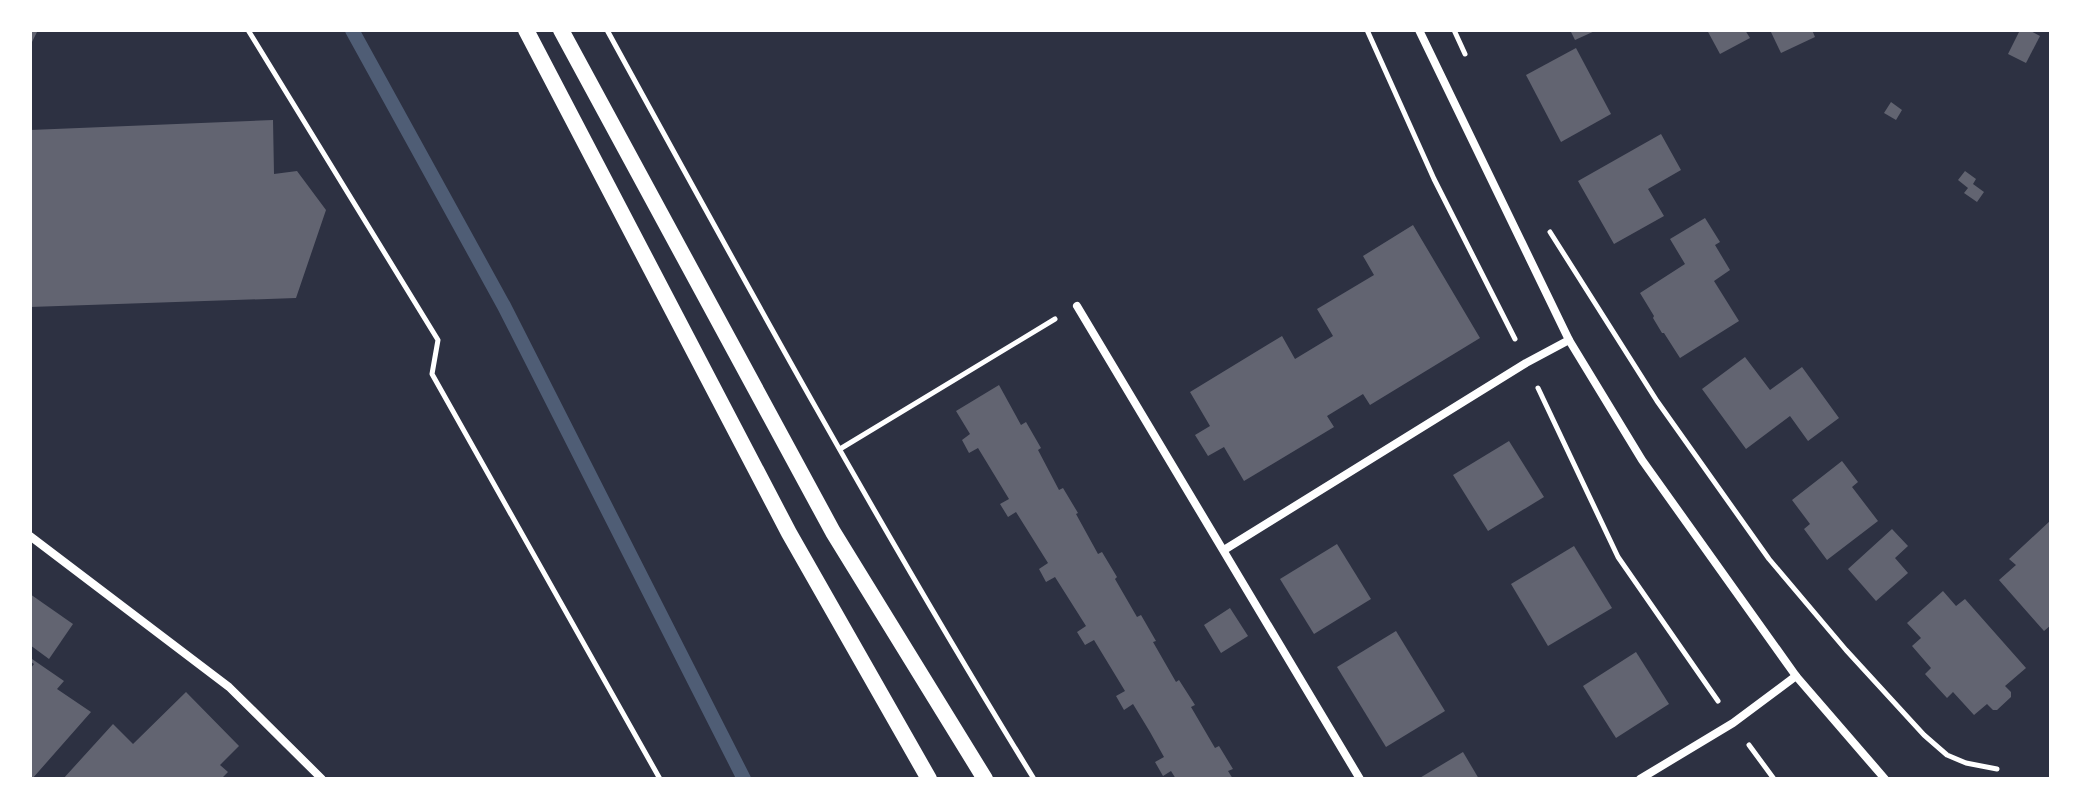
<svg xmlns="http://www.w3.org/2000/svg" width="2081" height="809" viewBox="0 0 2081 809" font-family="'PT Sans',sans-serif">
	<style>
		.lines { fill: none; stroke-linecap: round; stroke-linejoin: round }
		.stream { stroke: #4f5d75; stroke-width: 14 }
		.building { fill: #626471 }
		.path { stroke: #fff; stroke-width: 5 }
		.minor { stroke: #fff; stroke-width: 8 }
		.secondary { stroke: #fff; stroke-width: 16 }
	</style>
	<rect width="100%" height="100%" fill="#2d3142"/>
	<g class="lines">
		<polyline class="stream" points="352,30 504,306 744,779"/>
	</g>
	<g class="building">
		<polygon points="30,30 38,30 30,46"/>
		<polygon points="1570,30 1597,30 1575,40"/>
		<polygon points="1707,30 1745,30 1750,38 1720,54"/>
		<polygon points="1770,30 1812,30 1815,37 1781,53"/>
		<polygon points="2020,30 2029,30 2040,36 2026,63 2008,54"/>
		<polygon points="1576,48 1611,114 1561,142 1526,75"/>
		<polygon points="1891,102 1902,110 1896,120 1884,113"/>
		<polygon points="273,120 274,174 297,171 326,210 296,298 30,307 30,130"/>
		<polygon points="1661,134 1681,170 1648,189 1664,216 1614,244 1578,181"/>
		<polygon points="1965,171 1976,179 1973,184 1984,192 1977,202 1964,193 1968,188 1958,180"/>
		<polygon points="1705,218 1720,242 1715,245 1730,270 1714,281 1739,321 1680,358 1664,333 1662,333 1653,318 1654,316 1640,293 1685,264 1670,239"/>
		<polygon points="1413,225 1480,338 1370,405 1363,394 1327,416 1334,427 1244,481 1224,447 1208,456 1195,435 1210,426 1190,392 1282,336 1295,359 1333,336 1317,309 1374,275 1363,256"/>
		<polygon points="1745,357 1770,390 1802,367 1839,418 1808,441 1790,416 1746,449 1702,389"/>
		<polygon points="999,385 1021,425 1026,422 1041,448 1038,450 1059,490 1063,488 1078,513 1076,514 1098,554 1102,552 1117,577 1115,579 1137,617 1141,615 1156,641 1153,642 1176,682 1179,680 1195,705 1191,707 1215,748 1219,746 1233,769 1228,771 1233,779 1176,779 1171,771 1163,776 1155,762 1164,757 1150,732 1133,704 1124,710 1116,696 1125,691 1094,640 1085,645 1077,632 1086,626 1055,577 1046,582 1039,569 1048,563 1016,512 1008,517 1000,504 1009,499 978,448 969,453 962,440 970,434 956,411"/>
		<polygon points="1509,441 1544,497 1488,531 1453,475"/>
		<polygon points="1842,461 1858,482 1852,487 1878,521 1827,560 1804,529 1810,524 1792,500"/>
		<polygon points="2051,520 2051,625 2044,631 1999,580 2016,565 2009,559"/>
		<polygon points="1892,529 1908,546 1895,558 1908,573 1876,601 1848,569"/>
		<polygon points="1337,544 1371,599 1314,634 1280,579"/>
		<polygon points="1574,546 1612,608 1548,646 1511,584"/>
		<polygon points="1943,591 1956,606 1965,599 2026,668 2005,686 2011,692 2011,697 1997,710 1993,710 1987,704 1974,715 1953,692 1947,698 1925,674 1931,668 1912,646 1921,638 1907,623"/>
		<polygon points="30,594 73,624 49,659 30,645"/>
		<polygon points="1230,608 1248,636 1221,653 1204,625"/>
		<polygon points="1396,631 1445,711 1386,747 1337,667"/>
		<polygon points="1636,652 1669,704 1616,738 1583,686"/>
		<polygon points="32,659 64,681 57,689 91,712 32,779 30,779 30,669 34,664 31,662"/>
		<polygon points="186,692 239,746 220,765 228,772 221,779 63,779 113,724 133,744"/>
		<polygon points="1463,752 1479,779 1418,779"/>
	</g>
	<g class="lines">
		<g class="path">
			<polyline points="248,30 438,340 432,374 660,779"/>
			<path d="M607 30C745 282 883 534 1034 779"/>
			<polyline points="1367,30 1434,179 1515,339"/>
			<polyline points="1454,30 1465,54"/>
			<polyline points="1550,232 1657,401 1769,559 1846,650 1924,735 1947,755 1966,763 1997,769"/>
			<polyline points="1538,388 1618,557 1718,701"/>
			<polyline points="840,449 1055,319"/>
			<polyline points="1749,745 1774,779"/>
		</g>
		<g class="minor">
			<polyline points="1419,30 1569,340 1642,460 1796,676 1885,779"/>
			<polyline points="1077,306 1360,779"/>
			<polyline points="30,536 229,687 322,779"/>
			<polyline points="1224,550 1526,363 1569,340"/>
			<polyline points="1640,779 1733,723 1796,676"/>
		</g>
		<g class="secondary">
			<polyline points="526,30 789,533 929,779"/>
			<polyline points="561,30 833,532 985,779"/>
		</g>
	</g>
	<rect width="2081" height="809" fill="none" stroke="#ffffff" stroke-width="64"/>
</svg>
